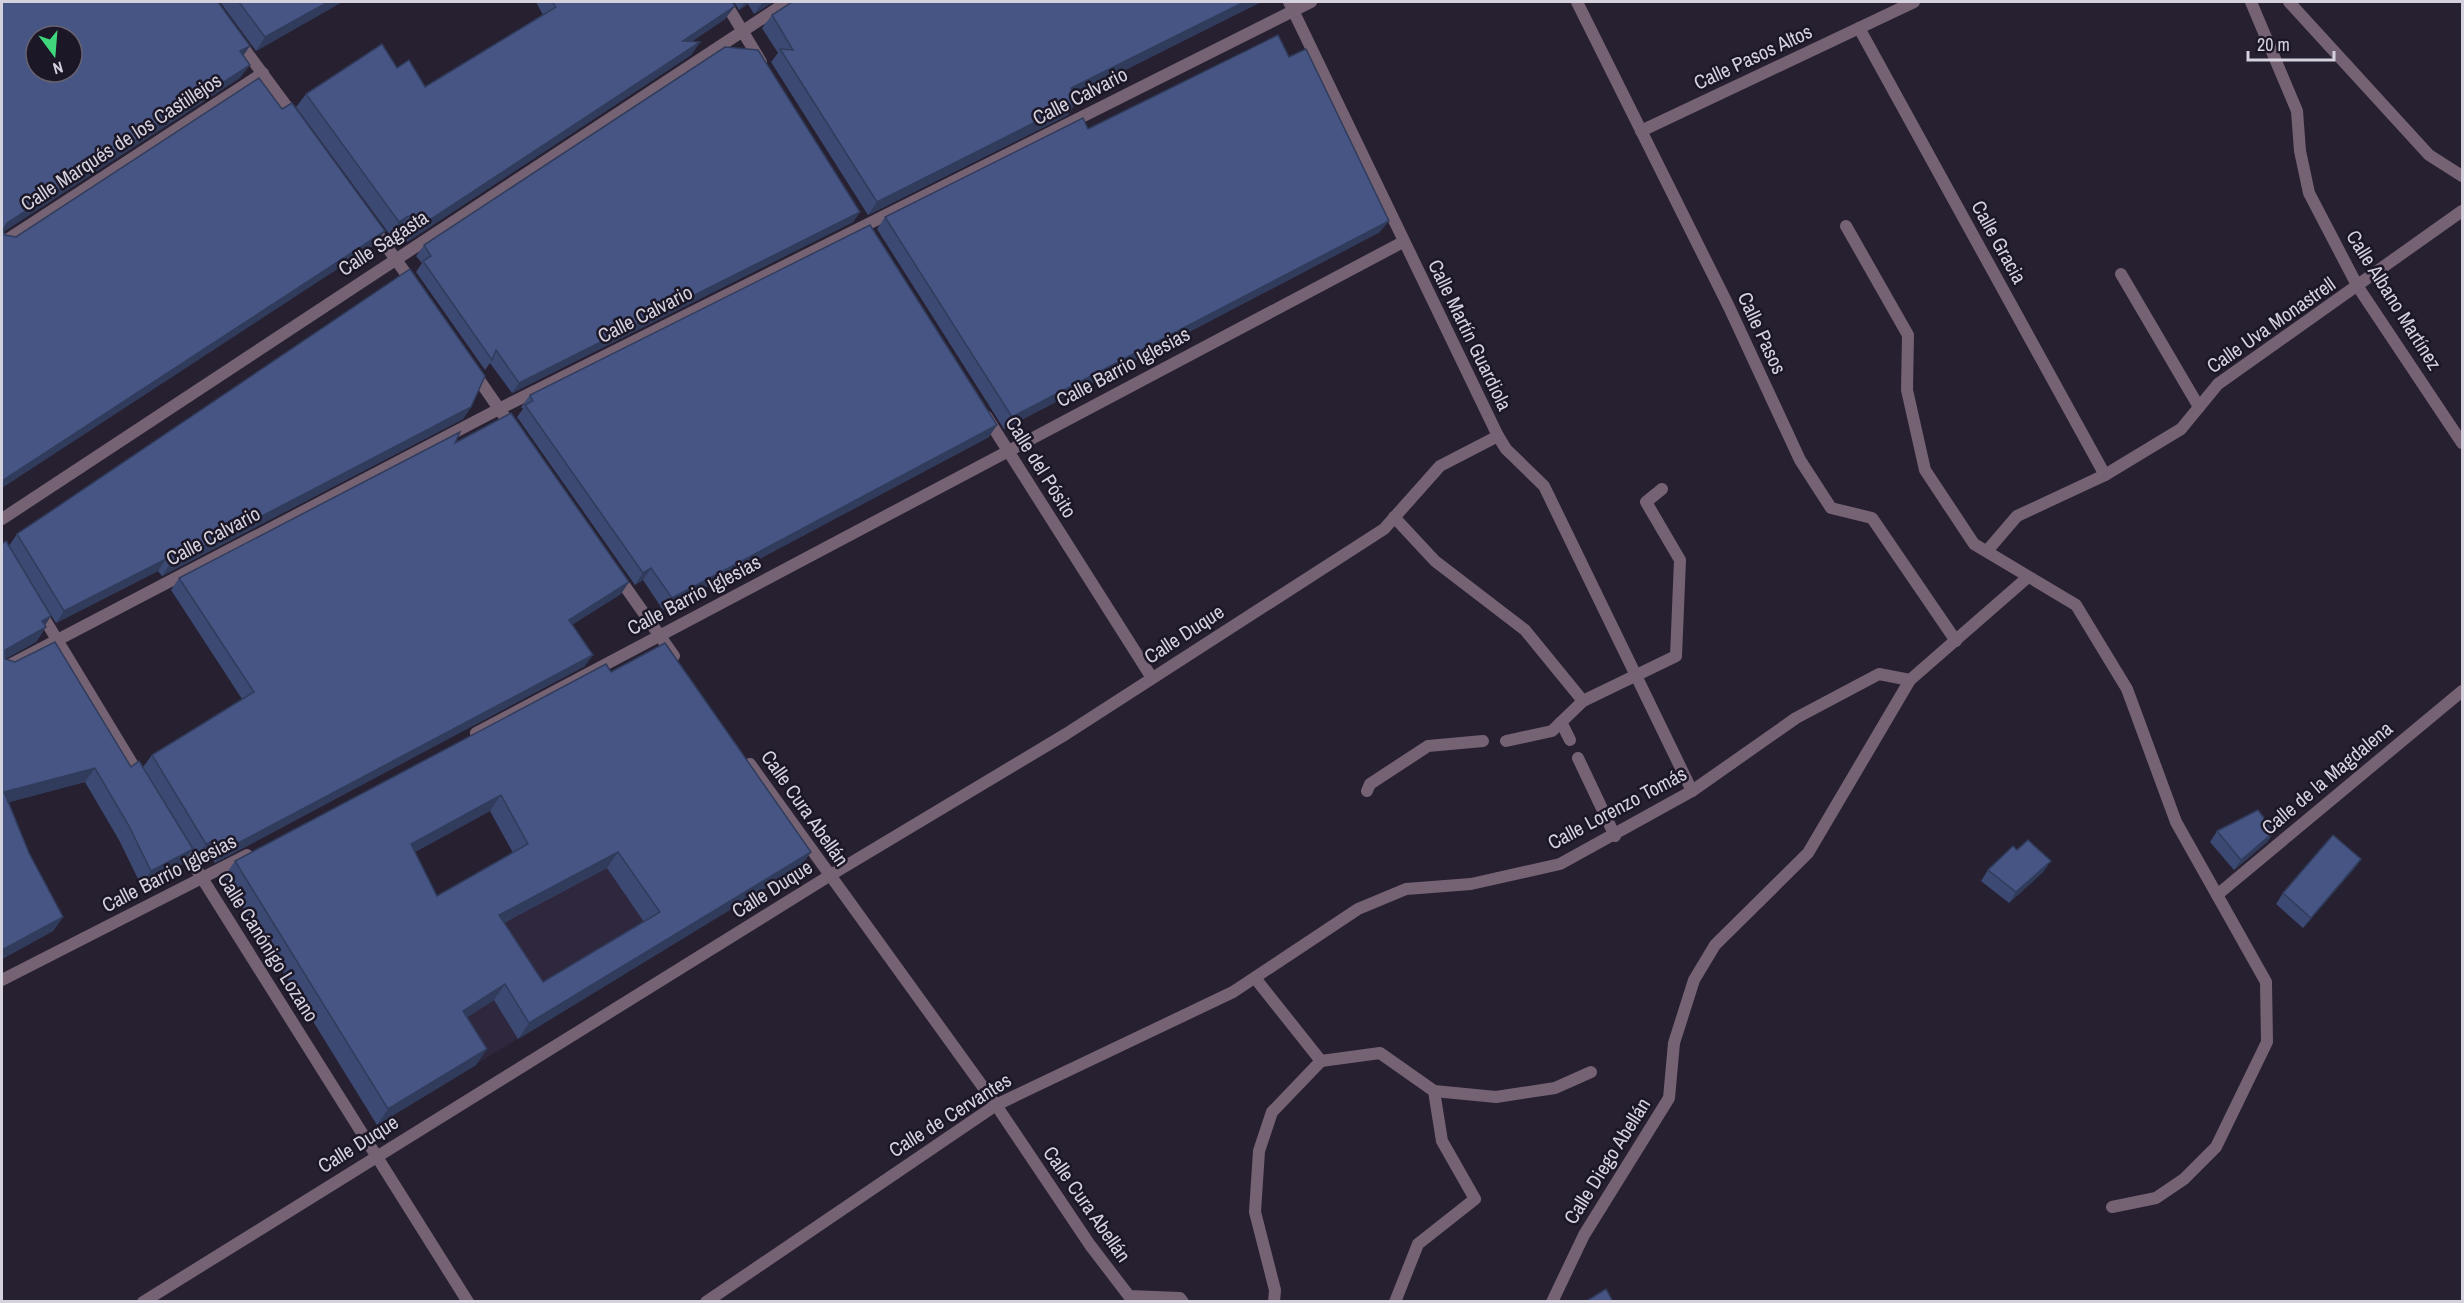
<svg xmlns="http://www.w3.org/2000/svg" width="2464" height="1303" viewBox="0 0 2464 1303" font-family="'Archivo Narrow',sans-serif">
	<style>
		.built { fill: #2f273e }
		.lines { fill: none; stroke-linecap: round; stroke-linejoin: round }
		.street { stroke: #756273; stroke-width: 12 }
		.wall { fill: #3c4972; fill-rule: evenodd }
		.shaded-wall { fill: #313c5c }
		.building { fill: #465584; stroke: #313c5c; stroke-width: 1.5; fill-rule: evenodd }
		.labels { text-anchor: middle; stroke-width: 5; stroke-linejoin: round; paint-order: stroke }
		.street-label { font-size: 20px; fill: #d5d2de; stroke: #1c1727 }
	</style>
	<rect width="100%" height="100%" fill="#262031"/>
	<polygon class="built" points="637,822 707,923 377,1125 301,1002"/>
	<g class="lines">
		<g class="street">
			<polyline points="725,2 761,62"/>
			<polyline points="1289,2 1498,436 1506,449 1544,486 1692,791"/>
			<polyline points="1577,2 1729,307 1800,460 1831,508 1872,518 1956,641"/>
			<polyline points="2251,2 2297,111 2300,151 2309,193 2358,287 2462,443"/>
			<polyline points="2289,2 2429,155 2462,176"/>
			<polyline points="1859,28 2105,475"/>
			<polyline points="237,39 296,119"/>
			<polyline points="1641,131 1914,2"/>
			<polyline points="372,226 414,285"/>
			<polyline points="1846,226 1908,335 1907,390 1925,470 1974,544 2076,605 2127,689 2176,822 2266,982 2267,1042 2216,1147 2184,1179 2156,1198 2112,1207"/>
			<polyline points="2,243 263,73"/>
			<polyline points="2121,274 2199,407"/>
			<polyline points="473,371 513,429"/>
			<polyline points="986,416 1152,678"/>
			<polyline points="1394,517 1435,561 1525,630 1583,701 1676,656 1680,560 1646,502 1662,489"/>
			<polyline points="2,519 787,2"/>
			<polyline points="1987,551 2017,516 2105,475 2181,429 2218,384 2462,211"/>
			<polyline points="617,575 674,656"/>
			<polyline points="39,610 142,780"/>
			<polyline points="2,669 499,409 1311,2"/>
			<polyline points="1561,722 1570,740"/>
			<polyline points="476,733 1403,242"/>
			<polyline points="1506,741 1552,731 1583,701"/>
			<polyline points="1578,758 1615,836"/>
			<polyline points="750,764 996,1105 1090,1245 1129,1296 1180,1298 1183,1302"/>
			<polyline points="1367,791 1370,784 1428,746 1483,741"/>
			<polyline points="180,843 468,1302"/>
			<polyline points="2217,895 2462,691"/>
			<polyline points="1255,978 1321,1061 1272,1112 1259,1151 1255,1212 1275,1290 1274,1302"/>
			<polyline points="2,980 247,855"/>
			<polyline points="1321,1061 1380,1053 1434,1091 1442,1141 1475,1199 1418,1244 1395,1302"/>
			<polyline points="1434,1091 1496,1097 1555,1088 1591,1072"/>
			<polyline points="143,1302 829,876 1066,734 1384,529 1440,466 1498,436"/>
			<polyline points="706,1302 996,1105 1233,992 1358,909 1406,889 1471,884 1560,864 1692,791 1796,718 1879,674 1910,680"/>
			<polyline points="1552,1302 1584,1235 1669,1098 1674,1043 1694,980 1715,945 1808,853 1910,680 2028,577"/>
		</g>
	</g>
	<g class="wall">
		<polygon points="220,2 342,2 256,51"/>
		<polygon points="536,2 732,2 735,6 725,19 692,41 700,42 691,55 407,242 398,230 390,235 296,107 306,94 397,68 425,87 543,15"/>
		<polygon points="734,2 773,2 754,14 748,4 739,10"/>
		<polygon points="792,2 1261,2 1074,95 1068,115 868,215 771,62 778,53 762,28 772,15"/>
		<polygon points="1088,129 1380,232 1004,429 877,229 885,217"/>
		<polygon points="860,212 853,222 512,393 490,363 485,370 416,272 422,263 416,256 424,245"/>
		<polygon points="530,395 989,437 663,610 643,580 635,585 517,417 523,409 521,407"/>
		<polygon points="471,407 463,419 162,576 158,571 56,623 9,546 17,534"/>
		<polygon points="455,443 621,594 572,624 585,666 215,863 207,851 198,856 143,767 152,755 242,699 171,590 179,578"/>
		<polygon points="2,544 51,616 45,625 46,627 36,642 5,659 131,767 193,849 183,864 141,885 119,840 85,782 9,802 29,853 63,917 53,931 2,959"/>
		<path d="M611 672 811 852 800 867 518 1039 494 1000 467 1017 476 1065 377 1125 224 877 235 861ZM490 811 513 853 437 896 415 852ZM607 868 644 922 543 982 504 923Z"/>
		<polygon points="2217,831 2274,832 2267,842 2234,870 2210,842"/>
		<polygon points="2017,850 2044,871 2009,903 1981,881 1988,870"/>
		<polygon points="2361,859 2354,869 2303,928 2276,904 2283,893"/>
	</g>
	<g class="shaded-wall">
		<polygon points="328,2 342,2 256,51 265,37"/>
		<polygon points="745,2 750,2 748,4 739,10"/>
		<polygon points="763,2 773,2 754,14"/>
		<polygon points="1244,2 1261,2 1062,102 1071,88"/>
		<polygon points="735,6 725,19 674,54 683,41"/>
		<polygon points="700,42 691,55 407,242 416,229"/>
		<polygon points="250,46 241,59 240,51"/>
		<polygon points="250,65 240,78 2,233 7,223"/>
		<polygon points="1077,101 1068,115 868,215 877,202"/>
		<polygon points="860,212 853,222 512,393 519,383"/>
		<polygon points="408,216 398,230 390,235 399,222"/>
		<polygon points="1389,221 1380,232 1004,429 1012,417"/>
		<polygon points="385,231 376,244 2,488 2,481"/>
		<polygon points="471,407 463,419 162,576 170,564"/>
		<polygon points="997,425 989,437 663,610 672,598"/>
		<polygon points="166,559 158,571 56,623 64,611"/>
		<polygon points="651,568 643,580 635,585 643,573"/>
		<polygon points="629,582 621,594 561,632 569,620"/>
		<polygon points="51,616 42,630 46,627 36,642 2,661 5,650 42,621"/>
		<polygon points="593,655 585,666 215,863 223,851"/>
		<polygon points="95,768 85,782 2,804 4,792"/>
		<polygon points="501,795 490,811 400,860 411,844"/>
		<polygon points="2274,832 2267,842 2234,870 2241,860"/>
		<polygon points="215,840 207,851 198,856 206,844"/>
		<polygon points="193,849 183,864 141,885 151,871"/>
		<polygon points="618,852 607,868 488,931 499,915"/>
		<polygon points="811,852 800,867 518,1039 529,1023"/>
		<polygon points="2361,859 2354,869 2303,928 2311,918"/>
		<polygon points="2051,861 2044,871 2009,903 2016,892"/>
		<polygon points="63,917 53,931 2,959 2,950"/>
		<polygon points="505,984 494,1000 452,1027 463,1011"/>
		<polygon points="487,1049 476,1065 377,1125 388,1109"/>
	</g>
	<g class="building">
		<path d="M2 2H218L250 46 240 51 250 65 7 223 3 230 5 235 16 237 259 78 282 109 292 103 385 231 2 481ZM36 36H72V72H36Z"/>
		<polygon points="239,2 328,2 265,37"/>
		<polygon points="552,2 732,2 735,6 683,41 700,42 416,229 408,216 399,222 306,94 382,44 397,68 409,60 425,87 556,7"/>
		<polygon points="792,2 1244,2 1071,88 1077,101 877,202 780,49 793,50 772,15"/>
		<polygon points="1278,35 1289,57 1306,49 1389,221 1012,417 885,217 1083,118 1088,129"/>
		<polygon points="725,47 758,50 860,212 519,383 496,350 492,360 423,261 431,256 424,245"/>
		<polygon points="870,225 997,425 672,598 651,568 643,573 525,405 533,401 530,395"/>
		<polygon points="410,269 485,376 471,407 170,564 166,559 64,611 17,534"/>
		<polygon points="511,413 629,582 569,620 593,655 223,851 215,840 206,844 152,755 254,692 179,578 460,432 455,443"/>
		<polygon points="6,541 51,616 42,621 46,627 5,650 5,659 15,662 55,642 131,767 139,761 193,849 151,871 129,826 95,768 4,792 29,853 63,917 2,950 2,544"/>
		<path d="M665 643 811 852 529 1023 505 984 463 1011 487 1049 388 1109 235 861 606 664 611 672ZM501 795 528 844 437 896 411 844ZM618 852 660 912 543 982 499 915Z"/>
		<polygon points="2258,810 2274,832 2241,860 2217,831"/>
		<polygon points="2333,835 2361,859 2311,918 2283,893"/>
		<polygon points="2028,840 2051,861 2016,892 1988,870 2013,846 2017,850"/>
		<polygon points="1606,1289 1613,1302 1585,1302"/>
	</g>
	<g class="labels">
		<g class="street-label">
			<text transform="translate(1753 57) rotate(-25)" y="7">Calle Pasos Altos</text>
			<text transform="translate(1080 96) rotate(-27)" y="7">Calle Calvario</text>
			<text transform="translate(121 142) rotate(-33)" y="7">Calle Marqués de los Castillejos</text>
			<text transform="translate(1999 242) rotate(61)" y="7">Calle Gracia</text>
			<text transform="translate(383 243) rotate(-33)" y="7">Calle Sagasta</text>
			<text transform="translate(2394 300) rotate(58)" y="7">Calle Albano Martínez</text>
			<text transform="translate(645 314) rotate(-27)" y="7">Calle Calvario</text>
			<text transform="translate(2271 325) rotate(-35)" y="7">Calle Uva Monastrell</text>
			<text transform="translate(1762 333) rotate(65)" y="7">Calle Pasos</text>
			<text transform="translate(1470 335) rotate(64)" y="7">Calle Martín Guardiola</text>
			<text transform="translate(1123 367) rotate(-28)" y="7">Calle Barrio Iglesias</text>
			<text transform="translate(1041 467) rotate(58)" y="7">Calle del Pósito</text>
			<text transform="translate(213 536) rotate(-28)" y="7">Calle Calvario</text>
			<text transform="translate(694 595) rotate(-28)" y="7">Calle Barrio Iglesias</text>
			<text transform="translate(1184 634) rotate(-33)" y="7">Calle Duque</text>
			<text transform="translate(2327 778) rotate(-40)" y="7">Calle de la Magdalena</text>
			<text transform="translate(805 808) rotate(55)" y="7">Calle Cura Abellán</text>
			<text transform="translate(1617 808) rotate(-28)" y="7">Calle Lorenzo Tomás</text>
			<text transform="translate(169 873) rotate(-27)" y="7">Calle Barrio Iglesias</text>
			<text transform="translate(772 889) rotate(-32)" y="7">Calle Duque</text>
			<text transform="translate(268 947) rotate(58)" y="7">Calle Canónigo Lozano</text>
			<text transform="translate(950 1115) rotate(-32)" y="7">Calle de Cervantes</text>
			<text transform="translate(358 1144) rotate(-32)" y="7">Calle Duque</text>
			<text transform="translate(1607 1161) rotate(-58)" y="7">Calle Diego Abellán</text>
			<text transform="translate(1087 1204) rotate(55)" y="7">Calle Cura Abellán</text>
		</g>
	</g>
	<rect width="2464" height="1303" fill="none" stroke="#d5d2de" stroke-width="6"/>
	<g transform="translate(54 54) rotate(164)"><circle r="28" fill="#1c1727" stroke="#666270" stroke-width="1.5"/>
	<path d="M0-4.5L10 22L0 15L-10 22Z" fill="#40d77c"/>
	<text y="-9" font-size="16" font-weight="bold" text-anchor="middle" fill="#d5d2de">N</text>
	</g>
	<path d="M2248 51v9h86v-9" fill="none" stroke="#d5d2de" stroke-width="3"/>
	<text x="2257" y="51" font-size="18" fill="#d5d2de" stroke="#1c1727" stroke-width="4.5" paint-order="stroke">20 m</text>
</svg>
